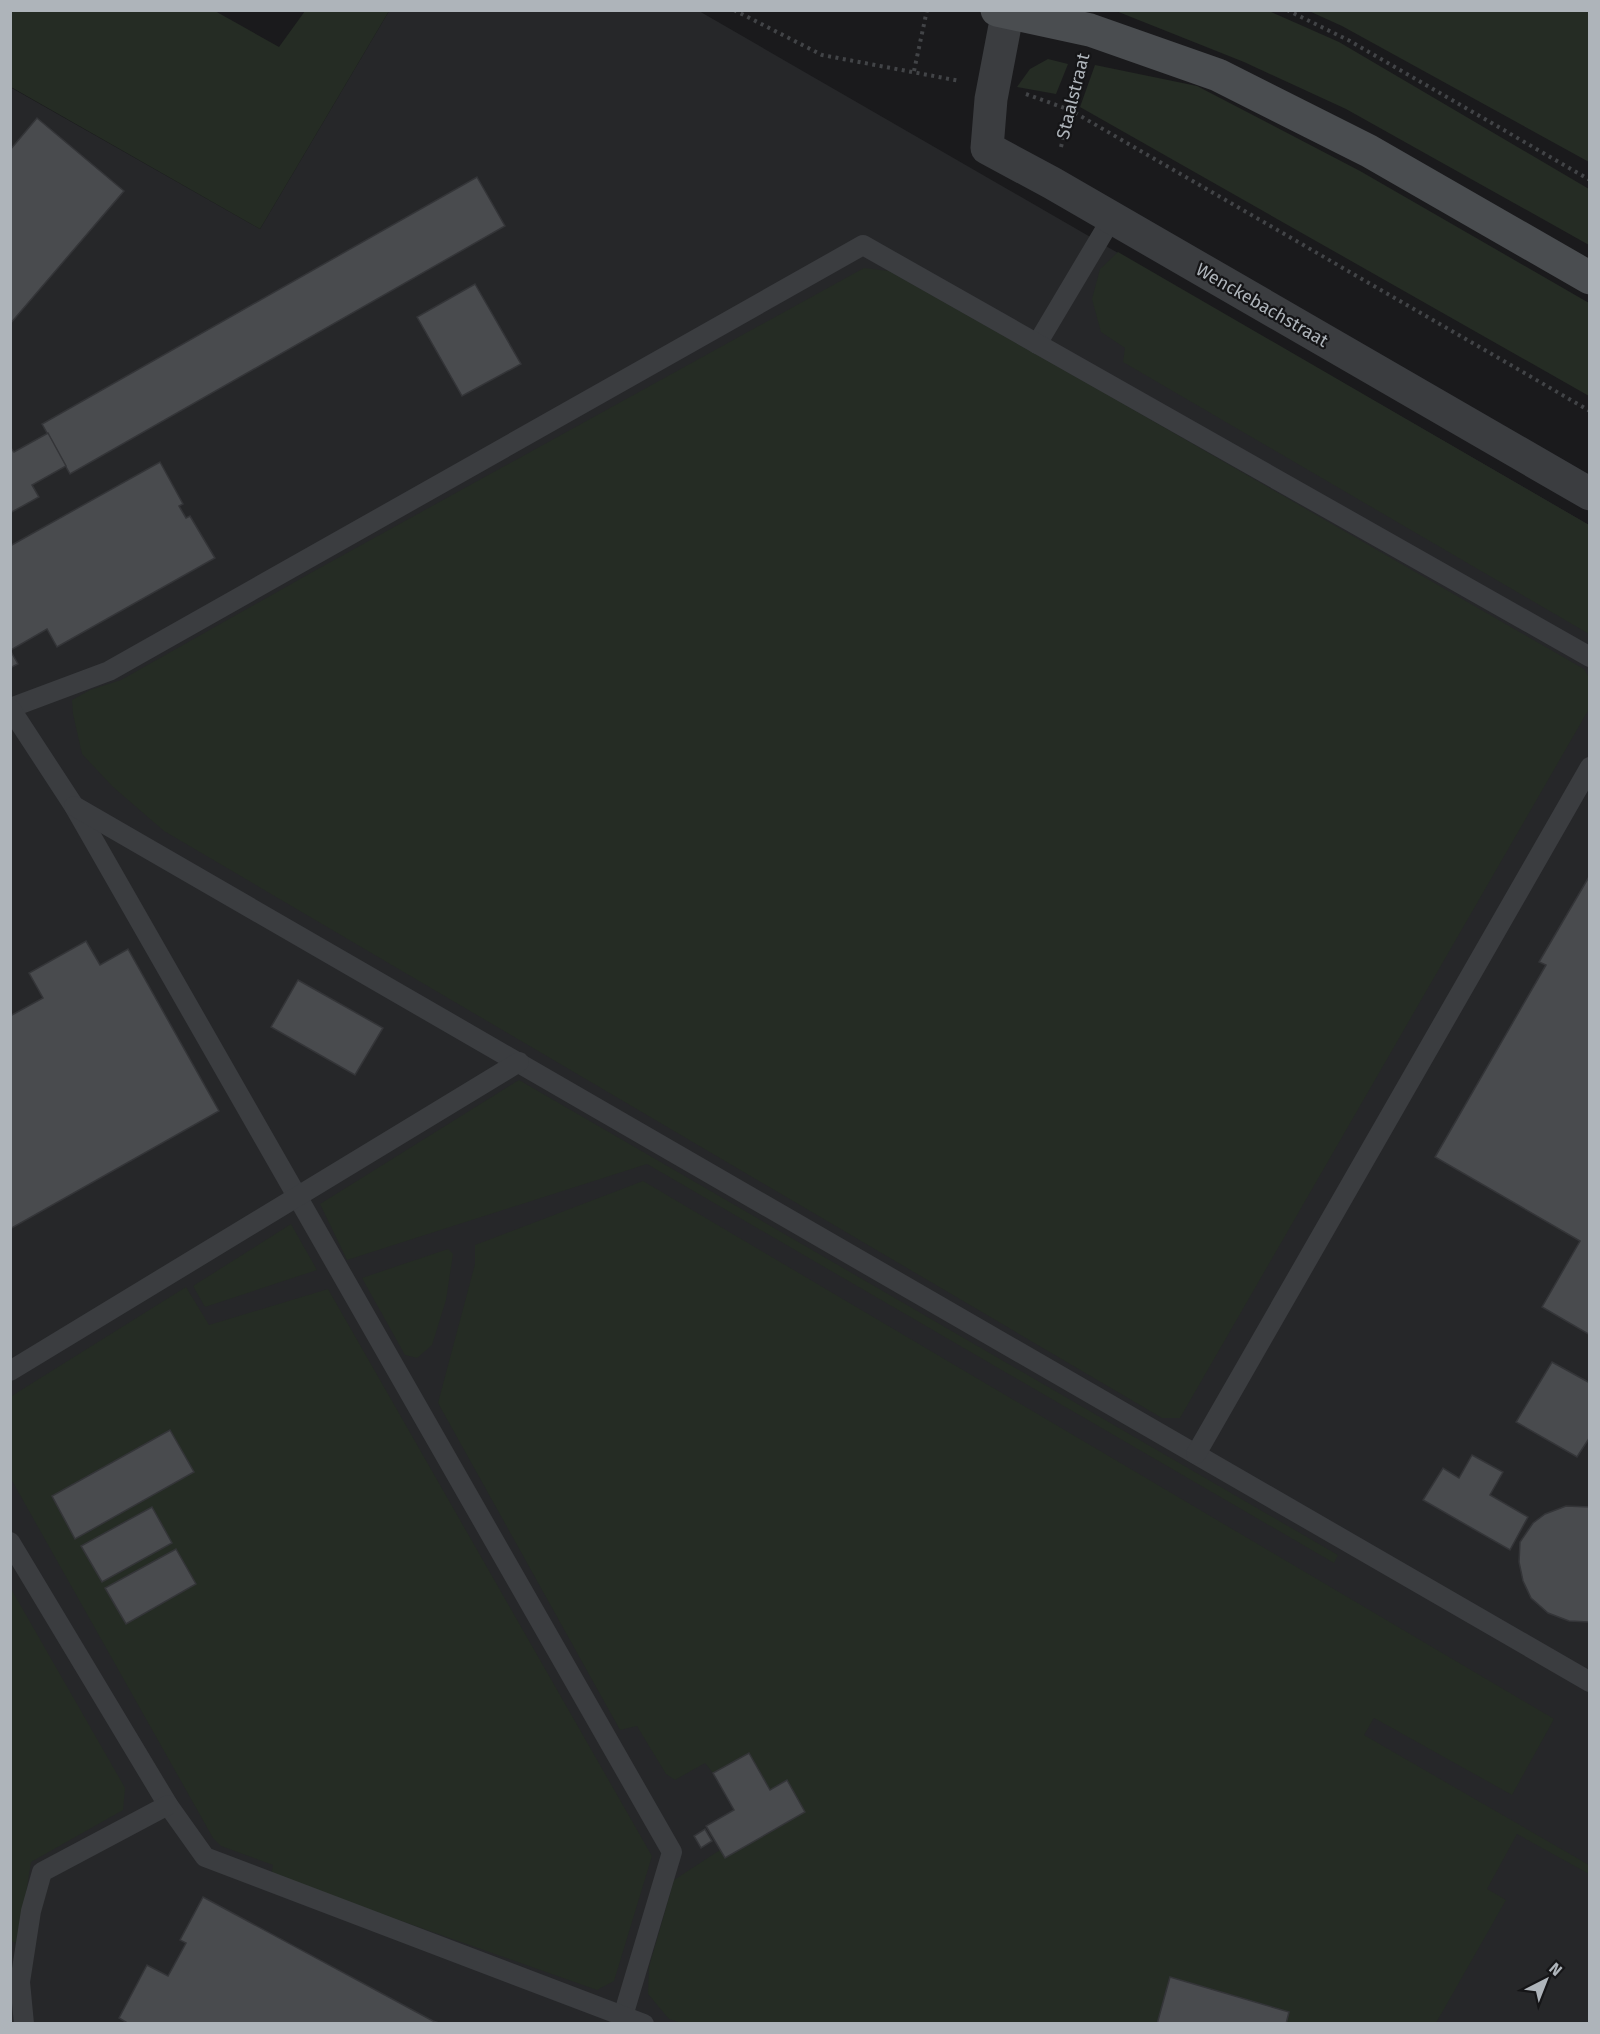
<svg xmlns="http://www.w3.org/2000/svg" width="1600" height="2034" viewBox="0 0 1600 2034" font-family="'Fira Sans',sans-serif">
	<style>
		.built { fill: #262729 }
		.green { fill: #252c24 }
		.building { fill: #494b4e; stroke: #343538; stroke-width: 1.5 }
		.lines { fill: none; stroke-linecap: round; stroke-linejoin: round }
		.path { stroke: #424447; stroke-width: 4; stroke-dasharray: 3 4.5; stroke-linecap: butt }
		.lane { stroke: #3b3d40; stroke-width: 20 }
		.street { stroke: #3b3d40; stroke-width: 33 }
		.secondary { stroke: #4a4d50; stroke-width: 33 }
		.labels { text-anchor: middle; stroke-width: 4.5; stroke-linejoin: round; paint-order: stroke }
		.street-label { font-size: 18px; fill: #aeb4ba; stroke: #151517 }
	</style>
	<rect width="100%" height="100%" fill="#1a1a1c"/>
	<polygon class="built" points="389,11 699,11 1589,525 1589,2023 11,2023 10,87 260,229"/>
	<g class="green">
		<polygon points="10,11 215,11 279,47 305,11 389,11 260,229 11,87"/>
		<polygon points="1116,11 1269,11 1339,42 1589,189 1589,245 1346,109 1244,62"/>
		<polygon points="1309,11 1589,11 1589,162 1342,26"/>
		<polygon points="1048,59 1068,64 1056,94 1017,87 1030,69"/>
		<polygon points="1095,65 1197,86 1360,171 1589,303 1589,396 1080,107"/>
		<polygon points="1118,252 1589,525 1589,634 1123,362 1125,348 1101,332 1092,299 1100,269"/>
		<polygon points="864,268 889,271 1106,394 1584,669 1590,679 1589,709 1180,1418 1162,1418 164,831 113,787 82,754 73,714 72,700 90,690 121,680 316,570"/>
		<polygon points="519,1080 1338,1555 1334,1563 647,1164 347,1260 320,1204"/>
		<polygon points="643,1181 1554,1719 1512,1795 1374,1718 1364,1735 1589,1865 1589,1874 1517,1834 1487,1889 1506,1900 1436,2023 1286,2023 1289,2012 1170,1977 1157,2023 684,2024 669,2019 648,1994 649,1967 674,1880 720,1850 725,1858 787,1780 770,1790 713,1773 705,1763 675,1780 666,1774 637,1726 620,1730 438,1403 475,1264 475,1245"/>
		<polygon points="291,1224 317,1270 205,1307 193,1286"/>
		<polygon points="448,1249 453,1254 446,1300 432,1345 417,1358 405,1355 362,1278"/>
		<polygon points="186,1287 209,1325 328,1289 652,1856 614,1981 597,1990 271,1875 273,1865 221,1846 213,1838 11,1479 10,1397"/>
		<polygon points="10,1587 125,1788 123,1810 31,1862 18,1943 10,1941"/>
	</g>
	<g class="building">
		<polygon points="37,118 124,191 10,324 10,150"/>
		<polygon points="477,177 505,226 70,474 42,424"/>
		<polygon points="475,284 521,364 462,396 417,317"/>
		<polygon points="48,433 66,466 32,485 39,497 10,513 10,447 14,452"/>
		<polygon points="160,462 183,504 179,506 186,518 190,516 215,558 57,647 47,629 11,650 10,546"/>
		<polygon points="10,650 18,664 10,668"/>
		<polygon points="1590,875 1590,1335 1542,1307 1580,1241 1435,1157 1546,965 1539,962"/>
		<polygon points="86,941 100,965 128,949 219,1111 10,1229 10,1016 43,998 29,973"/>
		<polygon points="298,980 383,1028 355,1075 271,1027"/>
		<polygon points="1552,1362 1590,1383 1590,1437 1577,1457 1516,1422"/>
		<polygon points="170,1430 194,1472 75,1539 52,1496"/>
		<polygon points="1472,1455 1503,1472 1490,1495 1528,1517 1510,1550 1423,1500 1443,1468 1459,1478"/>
		<polygon points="1566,1506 1590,1507 1589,1622 1569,1621 1548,1613 1531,1598 1523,1581 1519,1562 1520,1542 1533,1523 1545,1514"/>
		<polygon points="152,1507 172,1543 102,1582 81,1546"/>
		<polygon points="176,1549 196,1584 126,1624 105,1588"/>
		<polygon points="749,1753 770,1790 787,1780 805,1812 725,1858 706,1826 734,1810 713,1773"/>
		<polygon points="705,1829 712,1841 701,1848 694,1836"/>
		<polygon points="203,1897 433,2021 442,2024 129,2024 119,2018 147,1965 168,1976 186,1943 180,1940"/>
		<polygon points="1170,1977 1289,2012 1286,2024 1157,2024"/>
	</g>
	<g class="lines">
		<g class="path">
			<polyline points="734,10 822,55 960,81"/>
			<polyline points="1287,10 1350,41 1590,180"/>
			<polyline points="914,71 927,10"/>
			<polyline points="1026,94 1070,110 1590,411"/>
			<polyline points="1061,147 1081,64"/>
		</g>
		<g class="lane">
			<polyline points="1037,344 1112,218"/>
			<polyline points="10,708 109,671 863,245 1590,657"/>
			<polyline points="10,708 74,806 672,1852 623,2016"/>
			<polyline points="74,806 1590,1682"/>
			<polyline points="10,1371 519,1062"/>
			<polyline points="1196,1454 1590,767"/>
			<polyline points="10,1542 168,1805 205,1857 644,2024"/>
			<polyline points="24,2024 20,1982 31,1911 42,1872 168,1805"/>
		</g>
		<polyline class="street" points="1008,10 991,99 987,148 1052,183 1590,494"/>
		<polyline class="secondary" points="997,10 1090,30 1218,75 1369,151 1590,278"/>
	</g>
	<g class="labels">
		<g class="street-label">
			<text transform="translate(1073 96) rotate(-76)" y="6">Staalstraat</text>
			<text transform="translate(1262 305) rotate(30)" y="6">Wenckebachstraat</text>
		</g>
	</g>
	<rect width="1600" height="2034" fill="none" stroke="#aeb4ba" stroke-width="24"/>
	<g transform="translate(1546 1980) rotate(42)" stroke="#151517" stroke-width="4.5" paint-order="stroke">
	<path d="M0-4.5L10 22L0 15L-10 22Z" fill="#aeb4ba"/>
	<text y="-9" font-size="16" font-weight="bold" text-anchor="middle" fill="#aeb4ba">N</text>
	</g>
</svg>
